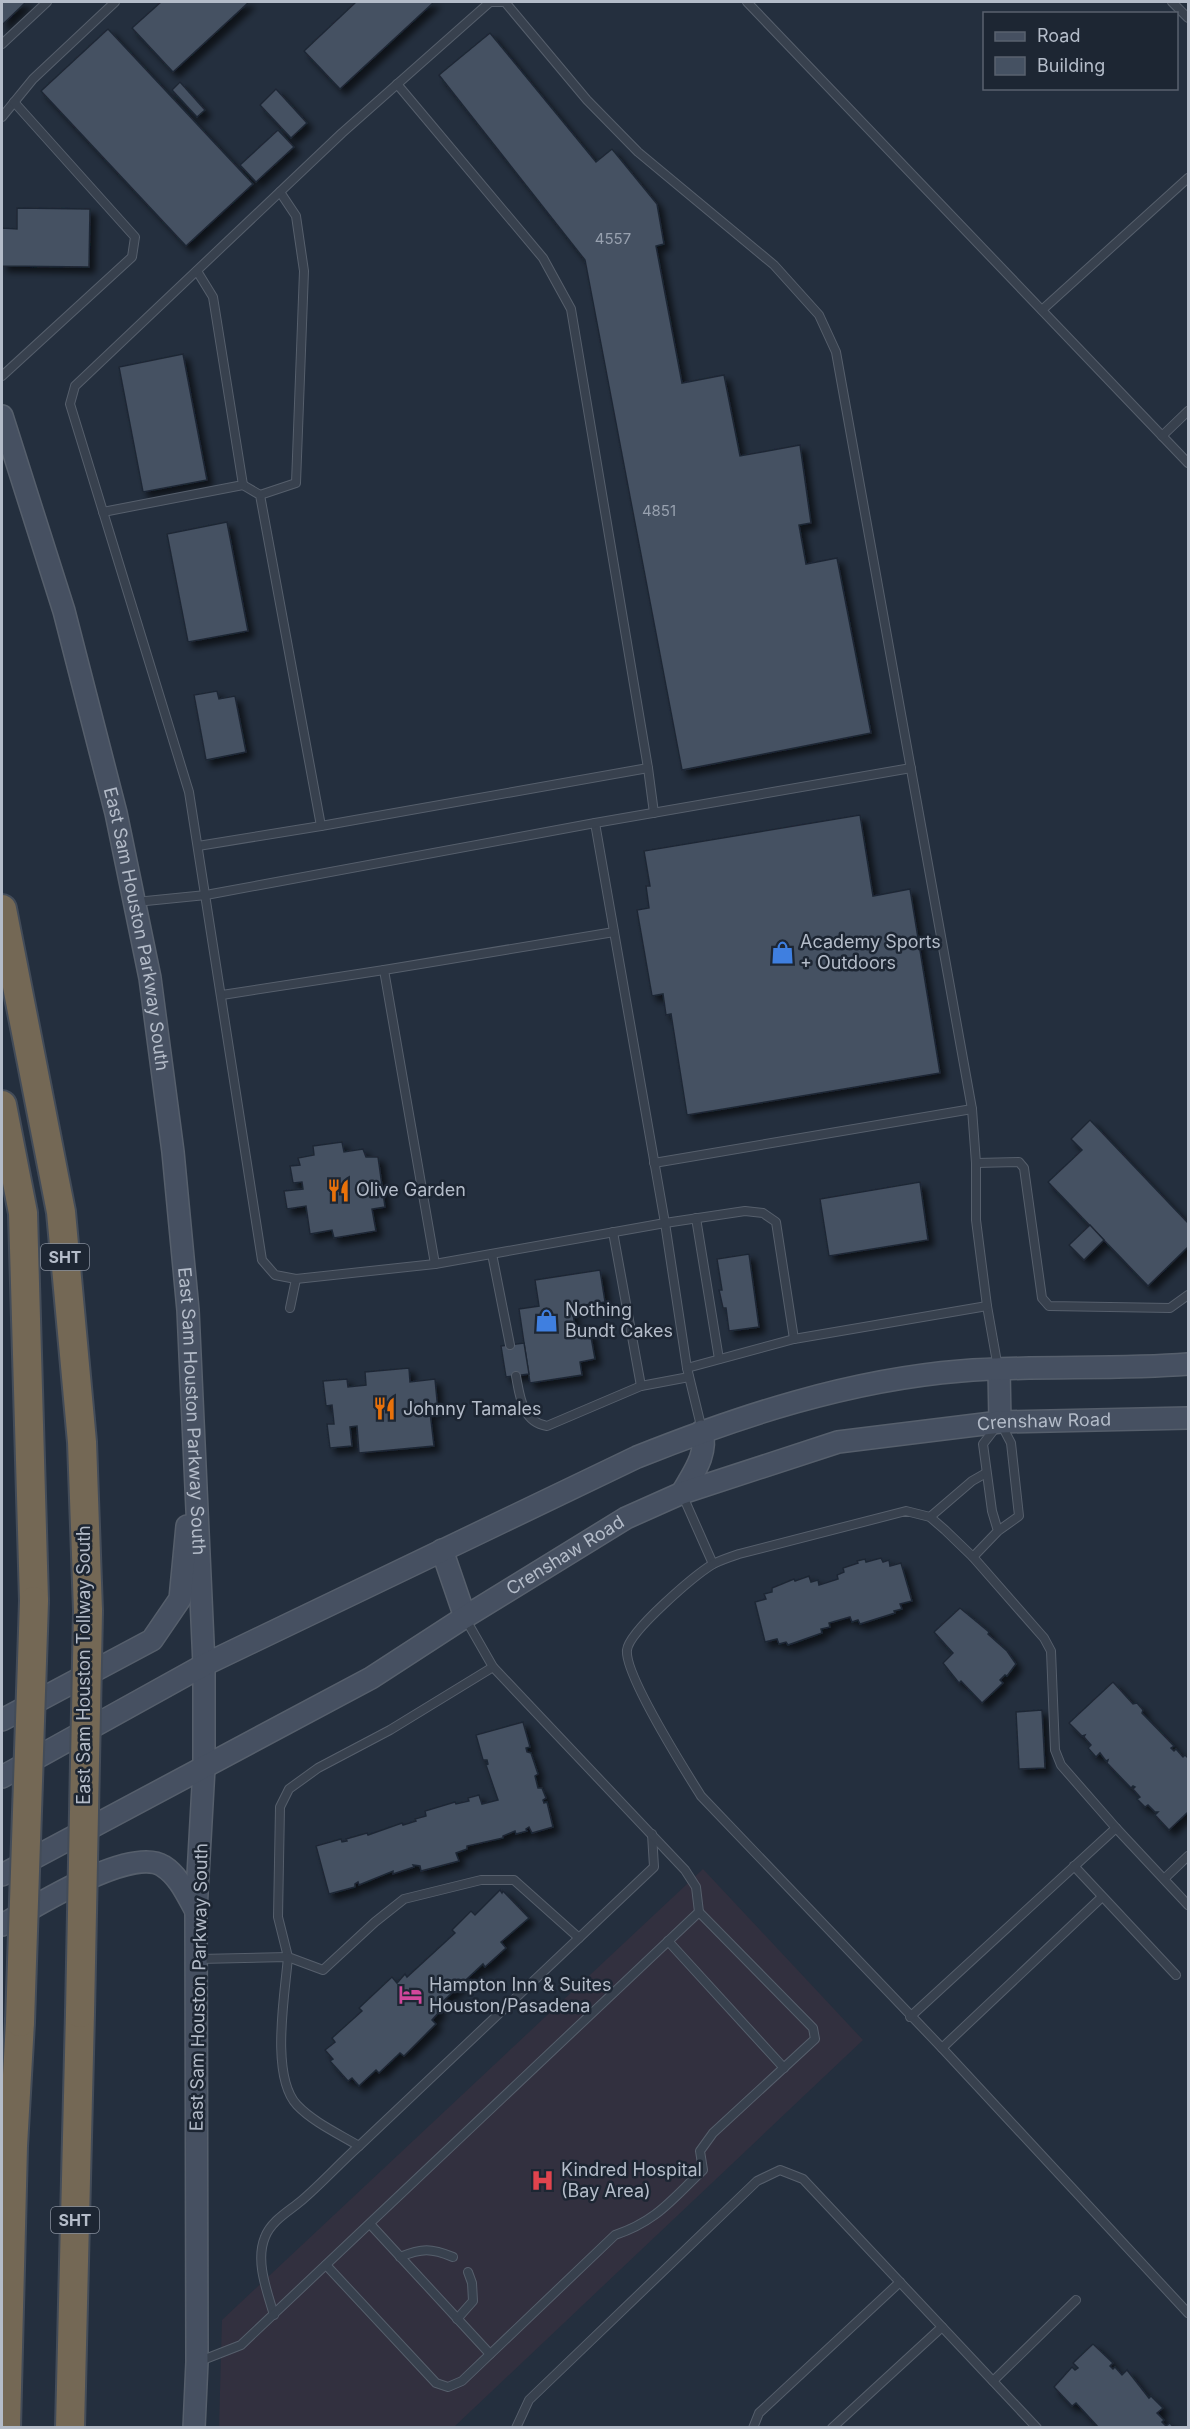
<svg xmlns="http://www.w3.org/2000/svg" width="1190" height="2429" viewBox="0 0 1190 2429" font-family="Inter,sans-serif">
	<style>
		.medical { fill: #32303f }
		.building { fill: #455162; stroke: #1f2835; stroke-width: 1.5; filter: url(#shadow) }
		.lines { fill: none; stroke-linecap: round; stroke-linejoin: round }
		.service-casing { stroke: #565f6c; stroke-width: 10 }
		.secondary-casing { stroke: #565f6c; stroke-width: 24 }
		.motorway-casing { stroke: #434c59; stroke-width: 32 }
		.service { stroke: #38414e; stroke-width: 8 }
		.secondary { stroke: #465061; stroke-width: 21 }
		.motorway { stroke: #746855; stroke-width: 28 }
		.motorway-bridge-casing { stroke: #434c59; stroke-width: 32; stroke-linecap: butt }
		.motorway-bridge { stroke: #746855; stroke-width: 28 }
		.labels { text-anchor: middle; stroke-width: 5; stroke-linejoin: round; paint-order: stroke }
		.number-label { font-size: 15px; fill: #98a1af }
		.shield { fill: #1d2633; stroke: #878f9c; stroke-width: 1.5 }
		.shield-label { font-size: 16px; font-weight: bold; fill: #b4bcc9 }
		.street-label { font-size: 18px; fill: #b4bcc9; stroke: #1d2633 }
		.poi-label { font-size: 18px; fill: #b4bcc9; stroke: #1d2633; text-anchor: start }
	</style>
	<defs>
		<filter id="shadow"><feDropShadow dx="5.5" dy="5.5" stdDeviation="3" flood-color="#0009"/></filter>
	</defs>
	<rect width="100%" height="100%" fill="#242f3e"/>
	<polygon class="medical" points="703,1869 863,2040 454,2427 219,2428 222,2320"/>
	<g class="building">
		<polygon points="2,2 26,2 2,25"/>
		<polygon points="161,2 249,2 173,72 132,28"/>
		<polygon points="356,2 434,2 340,89 304,51"/>
		<polygon points="108,29 253,184 186,246 41,91"/>
		<polygon points="490,33 596,162 612,149 657,204 664,244 656,246 682,383 724,375 740,456 800,445 811,523 799,525 806,564 837,558 871,733 682,770 585,260 439,75"/>
		<polygon points="180,82 205,110 197,117 172,90"/>
		<polygon points="276,89 307,123 291,138 260,105"/>
		<polygon points="278,130 294,147 256,182 240,165"/>
		<polygon points="17,208 90,209 89,267 2,266 2,228 17,229"/>
		<polygon points="183,354 207,480 143,492 119,367"/>
		<polygon points="227,522 248,631 188,642 167,534"/>
		<polygon points="217,691 219,699 235,696 246,752 206,760 194,695"/>
		<polygon points="860,815 873,896 910,889 940,1073 687,1115 671,1014 666,1015 663,994 652,996 637,910 649,908 646,886 650,886 644,851"/>
		<polygon points="1090,1120 1188,1223 1188,1247 1148,1286 1048,1182 1082,1150 1071,1139"/>
		<polygon points="342,1142 344,1152 363,1149 366,1157 378,1157 385,1207 372,1209 376,1231 334,1238 332,1230 310,1234 306,1206 287,1209 284,1191 303,1189 302,1182 293,1183 290,1166 300,1165 298,1158 314,1155 313,1146"/>
		<polygon points="920,1182 928,1240 829,1256 820,1199"/>
		<polygon points="1090,1225 1104,1240 1084,1260 1069,1245"/>
		<polygon points="749,1254 759,1327 729,1331 726,1308 723,1308 719,1290 722,1290 717,1259"/>
		<polygon points="600,1270 605,1302 572,1307 576,1334 590,1331 595,1359 580,1362 582,1375 530,1383 519,1309 539,1306 535,1280"/>
		<polygon points="524,1343 529,1374 506,1377 501,1346"/>
		<polygon points="409,1368 410,1382 435,1379 438,1411 430,1412 434,1446 359,1453 357,1426 350,1427 352,1446 330,1448 327,1424 334,1424 332,1405 326,1406 323,1381 347,1379 348,1387 366,1385 365,1372"/>
		<polygon points="881,1558 883,1562 889,1560 890,1566 901,1563 912,1601 900,1604 902,1609 894,1611 895,1613 860,1624 858,1620 852,1622 850,1617 829,1623 830,1627 821,1629 822,1633 788,1645 786,1642 779,1644 777,1639 765,1642 755,1602 766,1599 764,1594 772,1592 772,1588 794,1579 795,1581 809,1576 811,1582 818,1580 819,1585 838,1579 837,1575 844,1572 843,1568 858,1563 857,1561 865,1559 866,1562"/>
		<polygon points="960,1608 989,1632 988,1634 1007,1651 1016,1664 1007,1676 1005,1675 1000,1680 1003,1683 982,1703 961,1681 959,1683 943,1663 953,1653 934,1632"/>
		<polygon points="1113,1682 1133,1704 1137,1703 1143,1710 1142,1713 1174,1746 1171,1748 1174,1751 1176,1749 1183,1757 1185,1755 1188,1758 1188,1812 1169,1830 1155,1815 1158,1812 1155,1812 1148,1805 1145,1807 1137,1799 1140,1797 1133,1789 1135,1787 1133,1786 1131,1788 1107,1763 1108,1760 1106,1761 1100,1753 1096,1757 1088,1748 1091,1745 1084,1737 1085,1735 1082,1736 1069,1723"/>
		<polygon points="1042,1710 1045,1768 1019,1769 1016,1712"/>
		<polygon points="523,1722 530,1747 526,1748 527,1752 531,1753 538,1774 535,1776 538,1788 542,1788 546,1798 543,1800 544,1803 547,1802 553,1827 532,1833 529,1827 526,1829 527,1831 516,1834 515,1831 503,1836 503,1838 467,1846 467,1849 456,1853 459,1861 421,1871 420,1866 413,1865 414,1867 393,1874 393,1871 359,1885 358,1882 355,1884 355,1887 329,1894 316,1846 341,1839 342,1842 347,1841 346,1839 367,1833 368,1835 402,1823 403,1825 416,1821 415,1819 426,1816 425,1811 455,1802 456,1804 469,1801 468,1798 479,1795 482,1804 498,1800 486,1765 488,1764 487,1760 483,1760 476,1735"/>
		<polygon points="500,1890 502,1893 503,1891 529,1918 501,1942 506,1948 485,1967 483,1964 436,2008 440,2011 432,2020 436,2024 404,2056 400,2053 379,2073 376,2070 359,2086 352,2078 348,2081 330,2061 333,2059 325,2050 335,2042 332,2038 362,2011 359,2008 392,1977 397,1983 405,1974 407,1977 455,1933 452,1930 471,1911 475,1915"/>
		<polygon points="1093,2344 1113,2363 1110,2366 1113,2369 1115,2367 1122,2375 1127,2370 1149,2398 1151,2396 1163,2408 1157,2413 1164,2420 1162,2422 1166,2426 1170,2423 1174,2428 1099,2428 1076,2403 1072,2406 1054,2387 1072,2367 1075,2370 1078,2368 1073,2363"/>
	</g>
	<g class="lines">
		<defs>
			<g id="service">
				<polyline points="747,2 1188,463"/>
				<polyline points="1172,2 1188,18"/>
				<polyline points="2,44 47,2"/>
				<polyline points="397,84 543,258 571,309 648,768"/>
				<polyline points="2,117 33,79 115,2"/>
				<polyline points="1042,310 1188,178"/>
				<polyline points="2,376 132,257 135,237 14,102"/>
				<polyline points="1162,436 1188,411"/>
				<polyline points="243,485 260,495 321,826 648,768 654,813"/>
				<polyline points="260,495 296,483 304,271 296,216 280,192"/>
				<polyline points="103,512 243,485 213,297 197,271"/>
				<polyline points="595,823 665,1223 687,1368 702,1430"/>
				<polyline points="198,846 321,826"/>
				<polyline points="136,902 206,895 595,823 911,768"/>
				<polyline points="222,995 384,970"/>
				<polyline points="654,1163 972,1109"/>
				<polyline points="976,1163 1019,1162 1024,1168 1042,1298 1049,1306 1170,1308 1188,1295"/>
				<polyline points="696,1218 719,1359"/>
				<polyline points="613,1232 641,1386"/>
				<polyline points="492,1254 510,1345"/>
				<polyline points="435,1264 384,970 614,932"/>
				<polyline points="290,1308 296,1279"/>
				<polyline points="794,1339 776,1222 763,1213 745,1211 665,1223 435,1264 296,1279 275,1275 262,1260 189,792 70,404 75,386 342,133 490,2 505,2 587,100 638,152 774,265 819,315 836,352 972,1109 976,1163 976,1220 987,1306 998,1368"/>
				<polyline points="687,1368 794,1339 987,1306"/>
				<path d="M516 1376C520 1397 522 1422 547 1426L641 1386 689 1377"/>
				<polyline points="682,1494 713,1564"/>
				<polyline points="930,1517 972,1481 986,1473"/>
				<polyline points="973,1557 998,1531 1019,1516 1011,1443 1000,1422 983,1444 992,1511 998,1531"/>
				<polyline points="493,1667 390,1730 318,1768 289,1789 280,1807 278,1917 288,1957 323,1970 375,1922 404,1899 481,1880 514,1880 579,1938"/>
				<polyline points="1074,1866 1176,1975"/>
				<polyline points="1164,1879 1188,1856"/>
				<path d="M1188 1905 1116 1828 1061 1765 1055 1750 1051 1651 1044 1638 973 1557 945 1530 930 1517 906 1511 739 1554C730 1557 721 1560 713 1564 695 1575 629 1631 627 1650 624 1674 686 1772 701 1796L942 2048 1188 2313"/>
				<polyline points="668,1941 784,2068"/>
				<path d="M199 1959 288 1957C285 1994 270 2076 297 2105 313 2122 339 2134 359 2146 339 2164 321 2184 301 2201 289 2211 271 2221 265 2237 255 2261 267 2291 274 2315"/>
				<polyline points="910,2017 1116,1828"/>
				<polyline points="942,2048 1102,1897"/>
				<polyline points="359,2146 654,1867 652,1834"/>
				<polyline points="370,2224 490,2354"/>
				<path d="M400 2257C422 2248 431 2248 453 2257"/>
				<path d="M326 2265 436 2383 448 2387 462 2381 615 2235C657 2221 672 2199 703 2170L700 2151 713 2133 815 2039 813 2028 699 1912"/>
				<polyline points="457,2319 473,2301 472,2283 468,2272"/>
				<polyline points="200,2361 241,2345 699,1912 696,1887 685,1870 493,1667 465,1618"/>
				<polyline points="993,2381 1076,2300"/>
				<polyline points="516,2428 529,2400 757,2181 780,2170 803,2179 1037,2428"/>
				<polyline points="753,2428 759,2413 900,2282"/>
				<polyline points="832,2428 942,2327"/>
			</g>
			<g id="secondary">
				<path id="s1" d="M2 416 64 611 116 813 150 978 173 1152 188 1310 204 1665V1768L196 1911 197 2362 194 2428"/>
				<polyline points="999,1369 1000,1422"/>
				<path d="M682 1493C693 1473 708 1455 702 1431"/>
				<polyline points="442,1550 465,1617"/>
				<polyline points="2,1720 152,1640 180,1599 187,1526"/>
				<path d="M2 1777 204 1665 637 1457C740 1416 849 1380 961 1371 1037 1365 1113 1370 1188 1364"/>
				<path id="s2" d="M2 1875 371 1678 465 1617 626 1518 682 1493 838 1442 1000 1422 1188 1418"/>
				<path d="M2 1925C33 1908 131 1845 163 1866 179 1876 187 1895 196 1911"/>
			</g>
			<g id="motorway">
				<polyline points="2,909 61,1212 82,1442 88,1611"/>
				<polyline points="2,1105 23,1213 34,1601"/>
				<polyline points="6,2428 13,2146 20,2022"/>
				<polyline points="70,2428 80,2013"/>
			</g>
		</defs>
		<use href="#service" class="service-casing"/>
		<use href="#secondary" class="secondary-casing"/>
		<use href="#motorway" class="motorway-casing"/>
		<use href="#service" class="service"/>
		<use href="#secondary" class="secondary"/>
		<use href="#motorway" class="motorway"/>
		<defs>
			<g id="motorway-bridge">
				<polyline points="80,2013 88,1611"/>
				<polyline points="20,2022 34,1601"/>
			</g>
		</defs>
		<use href="#motorway-bridge" class="motorway-bridge-casing"/>
		<use href="#motorway-bridge" class="motorway-bridge"/>
	</g>
	<defs>
		<symbol id="shop-bare" viewBox="-9 -9 18 18"><path d="M-5-2.5h2.3a2.7 3.5 0 0 1 5.4 0H5L5.5 6h-11ZM-1.5-2.5h3a1.5 2.3 0 0 0-3 0Z" fill="#3f7fe0" stroke="#1d2633" stroke-width="2.5" paint-order="stroke"/></symbol>
		<symbol id="restaurant-bare" viewBox="-9 -9 18 18"><path d="M-5-6h1v4h1v-4h1v4h1v-4h1v5L-1.5 .5V6h-2V.5L-5-1ZM5-6V6H3V1.5H1.5Q1.5-4 5-6Z" fill="#e8710a" stroke="#1d2633" stroke-width="2.5" paint-order="stroke"/></symbol>
		<symbol id="hotel-bare" viewBox="-9 -9 18 18"><path d="M-6-4.5h1.5V1H6V5H4.5V3h-9V5H-6ZM-4 0a1.8 1.8 0 1 1 3.6 0ZM.5 0V-2.5h3Q6-2.5 6 0Z" fill="#d1479c" stroke="#1d2633" stroke-width="2.5" paint-order="stroke"/></symbol>
		<symbol id="hospital-bare" viewBox="-9 -9 18 18"><path d="M-5-5h3v3.5h4V-5h3V5h-3V1.5h-4V5h-3Z" fill="#e0444e" stroke="#1d2633" stroke-width="2.5" paint-order="stroke"/></symbol>
	</defs>
	<g fill-rule="evenodd">
		<use href="#shop-bare" x="766" y="936" width="33" height="33"/>
		<use href="#restaurant-bare" x="322" y="1174" width="33" height="33"/>
		<use href="#shop-bare" x="530" y="1304" width="33" height="33"/>
		<use href="#restaurant-bare" x="368" y="1392" width="33" height="33"/>
		<use href="#hotel-bare" x="394" y="1978" width="33" height="33"/>
		<use href="#hospital-bare" x="526" y="2164" width="33" height="33"/>
	</g>
	<g class="labels">
		<g class="number-label">
			<text x="613" y="244">4557</text>
			<text x="659" y="516">4851</text>
		</g>
		<g class="shield">
			<rect x="41" y="1244" width="48" height="26" rx="4.5"/>
			<rect x="51" y="2207" width="48" height="26" rx="4.5"/>
		</g>
		<g class="shield-label">
			<text x="65" y="1263">SHT</text>
			<text x="75" y="2226">SHT</text>
		</g>
		<g class="street-label">
			<text dy="6" stroke="none"><textPath href="#s1" startOffset="531">East Sam Houston Parkway South</textPath></text>
			<text dy="6" stroke="none"><textPath href="#s1" startOffset="1017">East Sam Houston Parkway South</textPath></text>
			<text dy="6" stroke="none"><textPath href="#s2" startOffset="1152">Crenshaw Road</textPath></text>
			<text dy="6" stroke="none"><textPath href="#s2" startOffset="648">Crenshaw Road</textPath></text>
			<text transform="translate(84 1665) rotate(-90)" y="6">East Sam Houston Tollway South</text>
			<text transform="translate(199 1987) rotate(-89)" y="6">East Sam Houston Parkway South</text>
		</g>
		<g class="poi-label">
			<text x="800" y="948">Academy Sports<tspan x="800" dy="21">+ Outdoors</tspan></text>
			<text x="356" y="1196">Olive Garden</text>
			<text x="565" y="1316">Nothing<tspan x="565" dy="21">Bundt Cakes</tspan></text>
			<text x="403" y="1415">Johnny Tamales</text>
			<text x="429" y="1991">Hampton Inn &amp; Suites<tspan x="429" dy="21">Houston/Pasadena</tspan></text>
			<text x="561" y="2176">Kindred Hospital<tspan x="561" dy="21">(Bay Area)</tspan></text>
		</g>
	</g>
	<rect width="1190" height="2429" fill="none" stroke="#b4bcc9" stroke-width="6"/>
	<rect x="983" y="12" width="195" height="78" fill="#1d2633" stroke="#59626f" stroke-width="1.5"/>
	<rect x="995" y="32" width="30" height="9" fill="#465061" stroke="#59626f" stroke-width="1.5"/>
	<text x="1037" y="42" font-size="18" fill="#b4bcc9">Road</text>
	<rect x="995" y="57" width="30" height="18" fill="#455162" stroke="#59626f" stroke-width="1.5"/>
	<text x="1037" y="72" font-size="18" fill="#b4bcc9">Building</text>
</svg>
